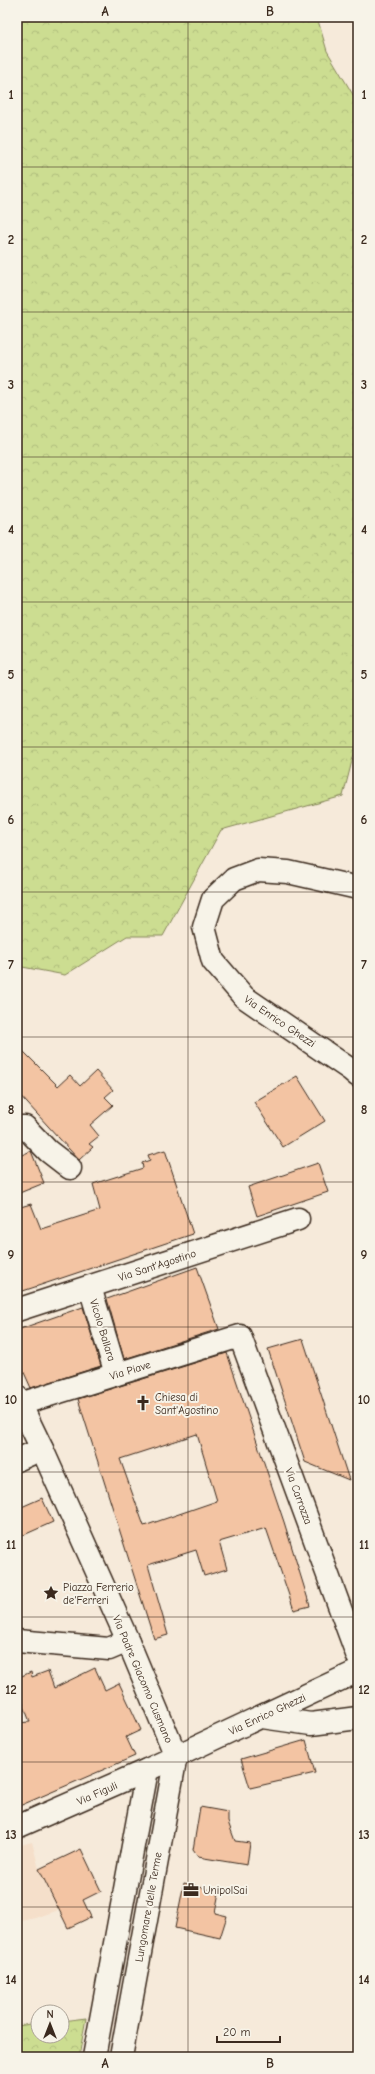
<svg xmlns="http://www.w3.org/2000/svg" width="375" height="2074" viewBox="0 0 375 2074" font-family="'Comic Neue',sans-serif">
	<style>
		.built { fill: #f5dfca }
		.park { fill: url(#park-crowns); stroke: #848458 }
		.building { fill: #f3c4a3; stroke: #3b2a1e; fill-rule: evenodd }
		.lines { fill: none; stroke-linecap: round; stroke-linejoin: round }
		.street-casing { stroke: #3b2a1e; stroke-width: 25 }
		.secondary-casing { stroke: #3b2a1e; stroke-width: 25 }
		.street { stroke: #f7f3e8; stroke-width: 22 }
		.secondary { stroke: #f7f3e8; stroke-width: 22 }
		.grid { fill: none; stroke: #3b2a1e; stroke-width: 1; stroke-opacity: 0.55 }
		.labels { text-anchor: middle; stroke-width: 4; stroke-linejoin: round; paint-order: stroke }
		.street-label { font-size: 11px; fill: #3b2a1e; stroke: #f7f3e8 }
		.poi-label { font-size: 11px; fill: #3b2a1e; stroke: #f7f3e8; text-anchor: start }
		.neatline { fill: none; stroke: #3b2a1e; stroke-width: 1.5 }
		.grid-label { font-size: 13px; text-anchor: middle; font-weight: bold; fill: #3b2a1e }
	</style>
	<defs>
		<pattern id="park-crowns" width="20" height="18" patternUnits="userSpaceOnUse"><rect width="20" height="18" fill="#ccdd91"/><path d="M2 6a3 3 0 1 1 6 0M12 15a3 3 0 1 1 6 0" fill="none" stroke="#b0be7d"/></pattern>
	</defs>
	<rect width="100%" height="100%" fill="#f6eada"/>
	<filter id="ink" filterUnits="userSpaceOnUse"><feTurbulence type="fractalNoise" baseFrequency=".025" numOctaves="2"/><feDisplacementMap in="SourceGraphic" scale="8" xChannelSelector="R" yChannelSelector="G"/><feConvolveMatrix kernelMatrix="1 2 1 2 8 2 1 2 1" color-interpolation-filters="sRGB"/></filter>
	<g filter="url(#ink)">
		<polygon class="built" points="32,1842 39,1869 59,1910 35,1918 17,1922 17,1846"/>
		<g class="park">
			<polygon points="17,17 317,17 327,51 358,103 358,738 343,796 221,830 163,936 127,936 65,975 17,966"/>
			<polygon points="86,2018 79,2057 17,2057 17,2026 38,2023 38,2036 62,2036 62,2021"/>
		</g>
		<g class="building">
			<polygon points="17,1045 58,1086 70,1075 80,1086 96,1071 113,1090 105,1097 113,1105 90,1125 99,1136 89,1144 93,1147 79,1160 17,1092"/>
			<polygon points="297,1076 325,1121 283,1147 254,1102"/>
			<polygon points="165,1150 193,1234 17,1293 17,1208 31,1204 41,1229 100,1210 93,1184 143,1168 142,1163 150,1160 148,1155"/>
			<polygon points="31,1151 44,1183 17,1194 17,1157"/>
			<polygon points="318,1163 328,1192 257,1216 248,1187"/>
			<polygon points="197,1267 219,1329 124,1359 107,1299"/>
			<polygon points="83,1307 101,1366 31,1388 17,1357 17,1330"/>
			<polygon points="303,1339 349,1480 305,1462 268,1349"/>
			<path d="M227 1353 284 1522 310 1606 294 1610 266 1528 219 1542 227 1569 204 1576 196 1550 148 1565 168 1635 154 1639 78 1399ZM197 1434 217 1501 144 1526 120 1459Z"/>
			<polygon points="42,1498 53,1522 17,1538 17,1509"/>
			<polygon points="95,1668 105,1690 119,1683 141,1730 126,1737 135,1756 17,1807 17,1723 30,1722 17,1688 17,1678 31,1672 32,1677 48,1671 54,1688"/>
			<polygon points="306,1740 315,1773 250,1788 241,1759"/>
			<polygon points="200,1807 228,1812 228,1822 235,1841 250,1843 247,1865 198,1857 193,1850"/>
			<polygon points="81,1849 101,1891 83,1900 91,1917 68,1928 39,1869"/>
			<polygon points="184,1883 219,1892 215,1913 227,1916 220,1938 175,1928"/>
		</g>
		<g class="lines">
			<defs>
				<g id="street">
					<polyline points="17,1127 25,1127 48,1151 70,1168"/>
					<polyline points="90,1287 116,1374"/>
					<polyline points="17,1310 298,1219"/>
					<polyline points="17,1397 42,1449"/>
					<polyline points="20,1404 240,1336 358,1657"/>
					<polyline points="17,1641 109,1649 128,1641"/>
					<polyline points="262,1717 311,1724 358,1718"/>
				</g>
				<g id="secondary">
					<polyline points="358,888 288,872 258,870 234,879 213,899 204,927 213,961 244,997 351,1070 358,1076"/>
					<polyline points="17,1460 42,1449 128,1641 176,1756"/>
					<polyline points="17,1827 147,1770 358,1671"/>
					<polyline points="94,2057 147,1770"/>
					<polyline points="121,2057 176,1756"/>
				</g>
			</defs>
			<use href="#street" class="street-casing"/>
			<use href="#secondary" class="secondary-casing"/>
			<use href="#street" class="street"/>
			<use href="#secondary" class="secondary"/>
		</g>
	</g>
	<path class="grid" d="M188 17V2057M17 167H358M17 312H358M17 457H358M17 602H358M17 747H358M17 892H358M17 1037H358M17 1182H358M17 1327H358M17 1472H358M17 1617H358M17 1762H358M17 1907H358"/>
	<defs>
		<symbol id="church-bare" viewBox="-9 -9 18 18"><path d="M-1.2-6h2.4v3.5h3.3v2.4h-3.3V6h-2.4V-.1h-3.3v-2.4h3.3Z" fill="#3b2a1e" stroke="#f7f3e8" stroke-width="2.5" paint-order="stroke"/></symbol>
		<symbol id="sight-bare" viewBox="-9 -9 18 18"><path d="M0-6L1.8-2.2L6-1.7L2.9 1.2L3.7 5.4L0 3.3L-3.7 5.4L-2.9 1.2L-6-1.7L-1.8-2.2Z" fill="#3b2a1e" stroke="#f7f3e8" stroke-width="2.5" paint-order="stroke"/></symbol>
		<symbol id="office-bare" viewBox="-9 -9 18 18"><path d="M-6-3h4V-5.5h4V-3h4V5H-6ZM-1-4.5V-3h2v-1.5ZM-6 0V1H6V0Z" fill="#3b2a1e" stroke="#f7f3e8" stroke-width="2.5" paint-order="stroke"/></symbol>
	</defs>
	<g fill-rule="evenodd">
		<use href="#church-bare" x="132" y="1392" width="22" height="22"/>
		<use href="#sight-bare" x="40" y="1582" width="22" height="22"/>
		<use href="#office-bare" x="180" y="1879" width="22" height="22"/>
	</g>
	<g class="labels">
		<g class="street-label">
			<text transform="translate(280 1021) rotate(34)" y="4">Via Enrico Ghezzi</text>
			<text transform="translate(157 1265) rotate(-18)" y="4">Via Sant'Agostino</text>
			<text transform="translate(103 1330) rotate(73)" y="4">Vicolo Ballara</text>
			<text transform="translate(130 1370) rotate(-17)" y="4">Via Piave</text>
			<text transform="translate(299 1496) rotate(70)" y="4">Via Carrozza</text>
			<text transform="translate(143 1679) rotate(67)" y="4">Via Padre Giacomo Cusmano</text>
			<text transform="translate(267 1714) rotate(-25)" y="4">Via Enrico Ghezzi</text>
			<text transform="translate(97 1793) rotate(-24)" y="4">Via Figuli</text>
			<text transform="translate(148 1907) rotate(-80)" y="4">Lungomare delle Terme</text>
		</g>
		<g class="poi-label">
			<text x="155" y="1401">Chiesa di<tspan x="155" dy="13">Sant'Agostino</tspan></text>
			<text x="63" y="1591">Piazza Ferrerio<tspan x="63" dy="13">de'Ferreri</tspan></text>
			<text x="203" y="1894">UnipolSai</text>
		</g>
	</g>
	<rect width="375" height="2074" fill="none" stroke="#f7f3e8" stroke-width="44"/>
	<g transform="translate(50 2024)"><circle r="19" fill="#f7f3e8" stroke="#aca397"/>
	<path d="M0-3L7 15L0 10L-7 15Z" fill="#3b2a1e"/>
	<text y="-6" font-size="11" font-weight="bold" text-anchor="middle" fill="#3b2a1e">N</text>
	</g>
	<path d="M217 2036v6h63v-6" fill="none" stroke="#3b2a1e" stroke-width="2"/>
	<text x="223" y="2036" font-size="12" fill="#3b2a1e" stroke="#f7f3e8" stroke-width="3" paint-order="stroke">20 m</text>
	<rect x="22" y="22" width="331" height="2030" class="neatline"/>
	<g class="grid-label">
		<text x="105" y="16">A</text>
		<text x="270" y="16">B</text>
		<text x="11" y="99">1</text>
		<text x="364" y="99">1</text>
		<text x="11" y="244">2</text>
		<text x="364" y="244">2</text>
		<text x="11" y="389">3</text>
		<text x="364" y="389">3</text>
		<text x="11" y="534">4</text>
		<text x="364" y="534">4</text>
		<text x="11" y="679">5</text>
		<text x="364" y="679">5</text>
		<text x="11" y="824">6</text>
		<text x="364" y="824">6</text>
		<text x="11" y="969">7</text>
		<text x="364" y="969">7</text>
		<text x="11" y="1114">8</text>
		<text x="364" y="1114">8</text>
		<text x="11" y="1259">9</text>
		<text x="364" y="1259">9</text>
		<text x="11" y="1404">10</text>
		<text x="364" y="1404">10</text>
		<text x="11" y="1549">11</text>
		<text x="364" y="1549">11</text>
		<text x="11" y="1694">12</text>
		<text x="364" y="1694">12</text>
		<text x="11" y="1839">13</text>
		<text x="364" y="1839">13</text>
		<text x="11" y="1984">14</text>
		<text x="364" y="1984">14</text>
		<text x="105" y="2068">A</text>
		<text x="270" y="2068">B</text>
	</g>
</svg>
